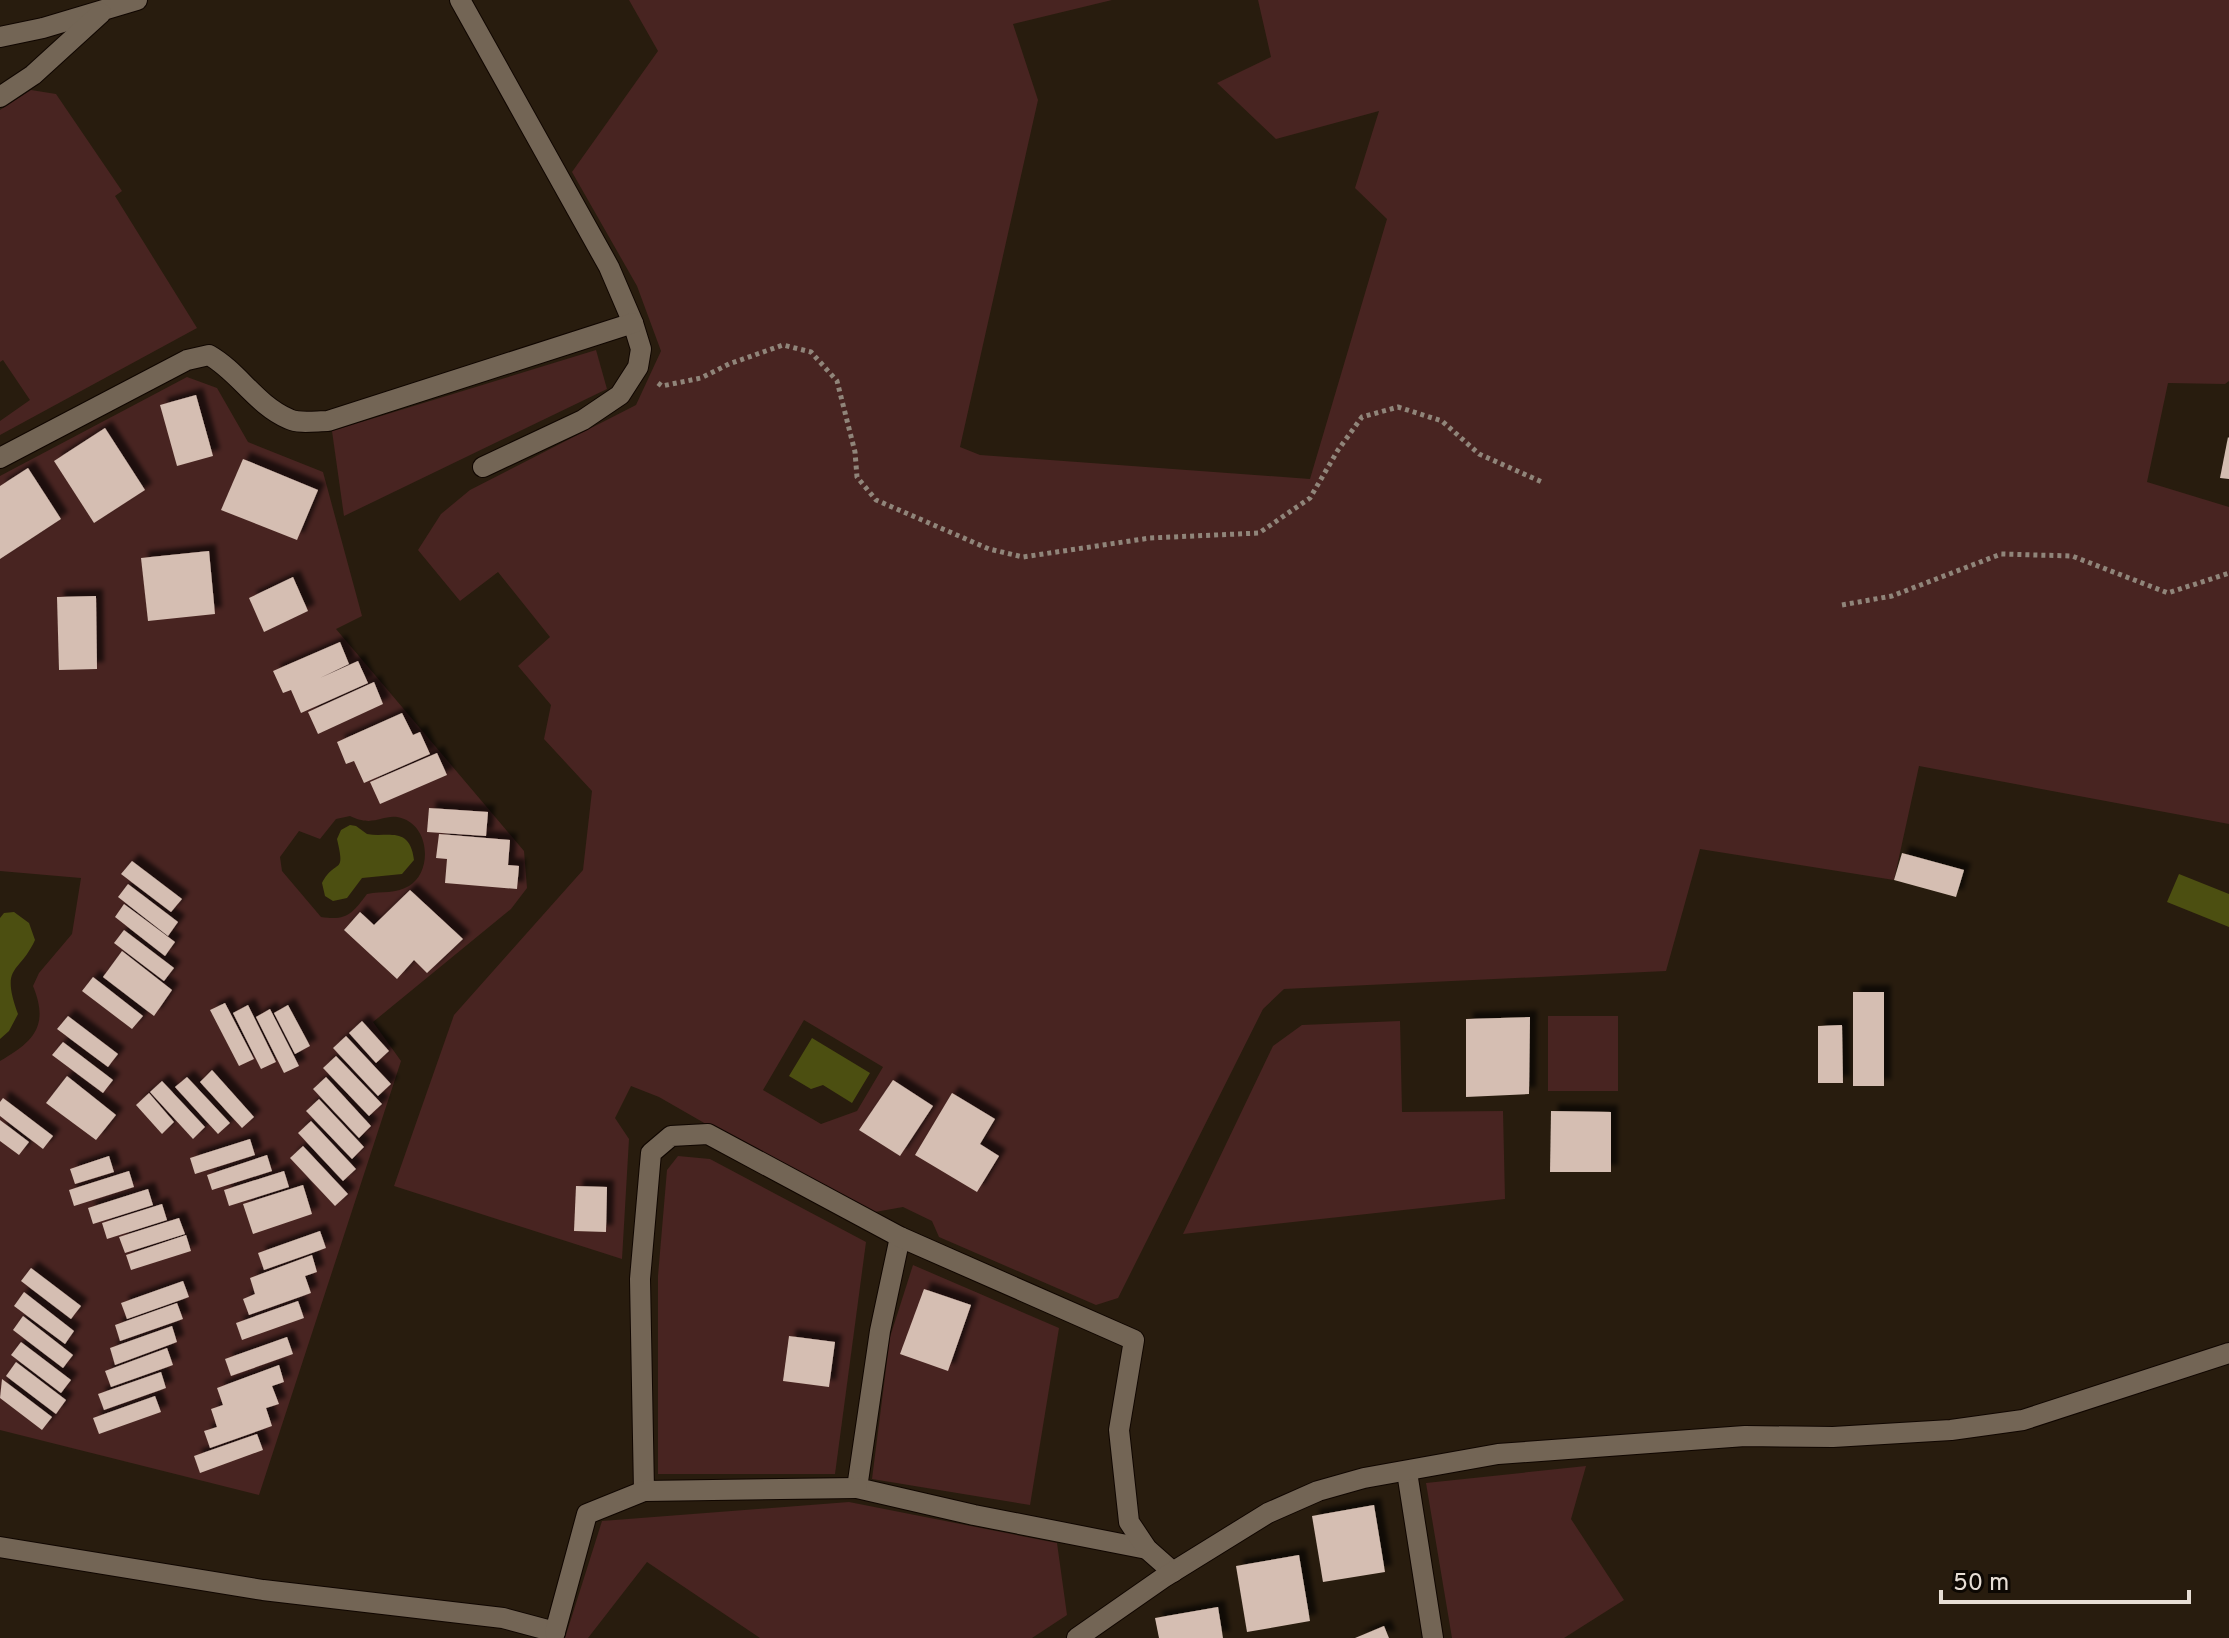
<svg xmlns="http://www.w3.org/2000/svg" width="2229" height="1638" viewBox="0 0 2229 1638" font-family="Overpass,sans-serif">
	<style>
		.green { fill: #482421; fill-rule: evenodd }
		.water { fill: #4c4f11 }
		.building { fill: #d5beb2; filter: url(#shadow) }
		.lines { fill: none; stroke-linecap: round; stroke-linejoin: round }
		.minor-casing { stroke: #100600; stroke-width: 22 }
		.path { stroke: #90857a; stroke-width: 5; stroke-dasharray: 4 4; stroke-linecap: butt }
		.minor { stroke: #736555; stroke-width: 20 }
	</style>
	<defs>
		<filter id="shadow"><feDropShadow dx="7" dy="-7" stdDeviation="2" flood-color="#0009"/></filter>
	</defs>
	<rect width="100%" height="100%" fill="#281c0e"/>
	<g class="green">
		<path d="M629 0H1112L1013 24 1038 100 960 447 980 455 1310 479 1387 219 1355 188 1379 111 1276 139 1217 83 1271 57 1258 0H2229V381L2225 384 2168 383 2147 482 2229 507V824L1919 766 1894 880 1700 849 1666 971 1284 989 1263 1009 1118 1298 1096 1305 939 1237 932 1221 903 1207 875 1212 713 1128 659 1097 631 1086 615 1118 629 1139 622 1259 394 1186 454 1015 583 870 592 791 544 739 551 705 518 666 550 637 498 572 460 601 418 550 441 514 470 490 636 405 661 351 637 286 572 172 658 51ZM804 1020 883 1067 857 1111 821 1124 763 1090Z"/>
		<polygon points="31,90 56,94 122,191 115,196 197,328 0,435 0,421 30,400 3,360 0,362 0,110"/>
		<polygon points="596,350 607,389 344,516 332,431"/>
		<path d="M187 377 217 388 248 442 323 472 362 616 336 629 524 851 527 888 511 909 373 1022 401 1061 259 1495 0 1430V1061C35 1041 49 1025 33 986L39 973 72 934 81 878 0 871V476ZM350 816C376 829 384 811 404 819 430 829 432 872 409 886 395 894 383 891 367 894 352 914 347 921 321 917L282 871 280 857 299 831 320 839 336 819Z"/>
		<rect x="1548" y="1016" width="70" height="75"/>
		<polygon points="1400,1021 1402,1112 1503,1111 1505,1199 1183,1234 1273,1046 1302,1025"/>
		<polygon points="678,1156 710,1159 866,1242 835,1474 658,1474 658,1276 667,1170"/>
		<polygon points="913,1265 1059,1328 1030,1505 872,1479 890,1337"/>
		<polygon points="1586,1466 1571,1519 1624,1600 1564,1638 1452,1638 1426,1483"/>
		<polygon points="849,1502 1057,1543 1067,1615 1032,1638 760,1638 647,1562 588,1638 565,1638 602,1521"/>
	</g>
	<g class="water">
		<path d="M350 825 356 826 367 834C387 838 410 825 414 860L402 874 362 878 347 898 333 901 325 896 322 883C336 857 346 877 337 839L341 830Z"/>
		<polygon points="2179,874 2229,894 2229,927 2167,902"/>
		<path d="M14 912 29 923 35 940C19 975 0 964 18 1014L9 1031 0 1039V918L4 913Z"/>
		<polygon points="812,1038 870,1073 852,1103 823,1085 811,1089 789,1076"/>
	</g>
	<g class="building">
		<polygon points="196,395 213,456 177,466 160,405"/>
		<polygon points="105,428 145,490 94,523 54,461"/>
		<polygon points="2228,437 2229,438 2229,479 2220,478"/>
		<polygon points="243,459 318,490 297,540 221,510"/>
		<polygon points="28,468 61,519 0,559 0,486"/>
		<polygon points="209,551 215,614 148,621 141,558"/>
		<polygon points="293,577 308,611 264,632 249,598"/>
		<polygon points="96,596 97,669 59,670 57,597"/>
		<polygon points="340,642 349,664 320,678 358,661 368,683 301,713 291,690 283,693 273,671"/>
		<polygon points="374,682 383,704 318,734 308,712"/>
		<polygon points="402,713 413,735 420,732 430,754 364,783 354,761 346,764 337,742"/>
		<polygon points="437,753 447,775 380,804 370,782"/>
		<polygon points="429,808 488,812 486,836 427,832"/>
		<polygon points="439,834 510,840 508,865 519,866 517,889 445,883 447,859 436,858"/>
		<polygon points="1902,853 1964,870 1956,897 1894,880"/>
		<polygon points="132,861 182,899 171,912 121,874"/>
		<polygon points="128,884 178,922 168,936 118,897"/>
		<polygon points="410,890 463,939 427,973 414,960 397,979 344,930 360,912 374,925"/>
		<polygon points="124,904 175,942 165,956 115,917"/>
		<polygon points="124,930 174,968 164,981 114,943"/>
		<polygon points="122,951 172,990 154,1016 103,977"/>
		<polygon points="93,977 143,1016 132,1029 82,991"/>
		<rect x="1853" y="992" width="31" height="94"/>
		<polygon points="225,1003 254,1059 239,1066 210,1010"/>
		<polygon points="248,1005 276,1062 261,1069 233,1013"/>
		<polygon points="288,1005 310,1046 295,1054 274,1013"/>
		<polygon points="270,1009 299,1066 284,1073 256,1017"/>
		<polygon points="68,1016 118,1054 108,1067 57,1029"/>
		<polygon points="1530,1017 1529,1094 1466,1097 1466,1019"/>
		<polygon points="362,1021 389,1051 376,1063 349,1033"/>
		<polygon points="1842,1025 1843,1083 1818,1083 1818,1026"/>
		<polygon points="346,1036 391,1084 378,1096 333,1048"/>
		<polygon points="63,1042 113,1080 103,1093 52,1055"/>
		<polygon points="336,1056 382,1104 369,1116 323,1068"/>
		<polygon points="212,1070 254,1117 242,1128 200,1082"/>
		<polygon points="67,1076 116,1115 96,1140 46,1103"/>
		<polygon points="187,1077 230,1123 218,1134 175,1087"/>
		<polygon points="326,1077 371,1126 359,1138 313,1089"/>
		<polygon points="893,1080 933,1106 900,1156 859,1130"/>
		<polygon points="162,1081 205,1127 193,1139 150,1092"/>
		<polygon points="149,1093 174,1122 162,1134 136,1105"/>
		<polygon points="952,1093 995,1119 980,1144 999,1156 977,1192 915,1155"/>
		<polygon points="3,1098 53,1136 43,1149 0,1116 0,1102"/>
		<polygon points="319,1099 364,1147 352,1159 306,1111"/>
		<polygon points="1551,1111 1611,1112 1611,1172 1550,1172"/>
		<polygon points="0,1120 29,1142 19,1155 0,1141"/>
		<polygon points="311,1121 356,1169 343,1181 298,1133"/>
		<polygon points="250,1139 255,1155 195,1174 190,1158"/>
		<polygon points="303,1146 348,1194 335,1206 290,1158"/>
		<polygon points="267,1155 272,1171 212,1190 207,1175"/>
		<polygon points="109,1156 114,1172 75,1184 70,1169"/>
		<polygon points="129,1171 134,1187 74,1206 69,1190"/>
		<polygon points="284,1171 289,1187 229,1206 224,1190"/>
		<polygon points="303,1185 312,1214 253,1234 243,1204"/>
		<polygon points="576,1186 607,1187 606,1232 574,1231"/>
		<polygon points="148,1189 153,1205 93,1224 88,1208"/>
		<polygon points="162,1204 167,1220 107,1239 102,1223"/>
		<polygon points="179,1218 185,1234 125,1253 119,1237"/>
		<polygon points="320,1231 326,1248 264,1270 258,1253"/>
		<polygon points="186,1235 191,1251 131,1270 126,1255"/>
		<polygon points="312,1255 317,1272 305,1276 311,1293 249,1315 243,1299 255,1294 250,1278"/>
		<polygon points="31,1268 81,1306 71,1319 21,1281"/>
		<polygon points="183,1281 189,1297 127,1319 121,1303"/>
		<polygon points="924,1289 971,1305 948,1371 900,1354"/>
		<polygon points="24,1292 74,1331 65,1344 14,1306"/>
		<polygon points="298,1301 304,1318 242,1340 236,1323"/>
		<polygon points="177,1303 183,1319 120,1341 115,1325"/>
		<polygon points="23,1316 73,1355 63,1368 13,1330"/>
		<polygon points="172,1326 177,1342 115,1365 110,1348"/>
		<polygon points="789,1336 835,1342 829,1387 783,1381"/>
		<polygon points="287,1337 293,1354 231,1376 225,1359"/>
		<polygon points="21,1342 71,1380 61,1393 11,1355"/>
		<polygon points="167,1348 173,1365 111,1387 105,1371"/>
		<polygon points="16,1362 66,1400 56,1414 6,1376"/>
		<polygon points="279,1365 284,1382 272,1386 279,1404 266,1408 272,1426 210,1448 204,1431 217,1427 211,1409 223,1405 217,1388"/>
		<polygon points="161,1372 166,1388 104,1410 98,1394"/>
		<polygon points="2,1379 52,1417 42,1430 0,1398"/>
		<polygon points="155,1396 161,1412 99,1434 93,1418"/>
		<polygon points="257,1434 263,1450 200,1473 194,1456"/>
		<polygon points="1374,1505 1385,1572 1323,1582 1312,1516"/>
		<polygon points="1299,1555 1310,1621 1247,1632 1236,1566"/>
		<polygon points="1218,1607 1223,1638 1159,1638 1155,1618"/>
		<polygon points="1384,1626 1389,1638 1355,1638"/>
	</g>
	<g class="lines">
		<defs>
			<g id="minor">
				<polyline points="460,0 609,267 633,323 641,349 638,367 620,395 583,420 483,467"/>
				<polyline points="0,37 43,28 137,0"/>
				<polyline points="0,97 33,75 101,13"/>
				<path d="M0 458 187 360 209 355C239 372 256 405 289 419 299 424 316 421 328 421L633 323"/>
				<polyline points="900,1237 880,1331 857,1488 974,1515 1147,1549"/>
				<polyline points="1407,1472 1433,1638"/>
				<polyline points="644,1491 640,1279 651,1153 671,1136 708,1134 900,1237 1134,1340 1119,1430 1129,1522 1147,1549 1173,1572"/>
				<polyline points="0,1547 263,1590 503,1618 555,1632 553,1638"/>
				<polyline points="555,1632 587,1514 644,1491 857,1488"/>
				<polyline points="1077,1638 1163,1578 1268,1513 1318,1491 1364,1478 1498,1454 1745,1436 1833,1437 1951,1430 2023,1420 2229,1353"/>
			</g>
		</defs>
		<use href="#minor" class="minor-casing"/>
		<g class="path">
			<polyline points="658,383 662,386 701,378 729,364 783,345 811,352 837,381 855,452 857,477 876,500 989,549 1023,557 1150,538 1259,533 1310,498 1338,450 1362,417 1398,407 1442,421 1479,454 1542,482"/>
			<polyline points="1842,605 1892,596 2001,554 2072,556 2168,593 2229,573"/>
		</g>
		<use href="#minor" class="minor"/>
	</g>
	<path d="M1941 1590v12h248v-12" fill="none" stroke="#e7ded5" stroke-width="4"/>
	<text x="1953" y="1590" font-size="24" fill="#e7ded5" stroke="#0d0803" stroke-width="6" paint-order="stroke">50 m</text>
</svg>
